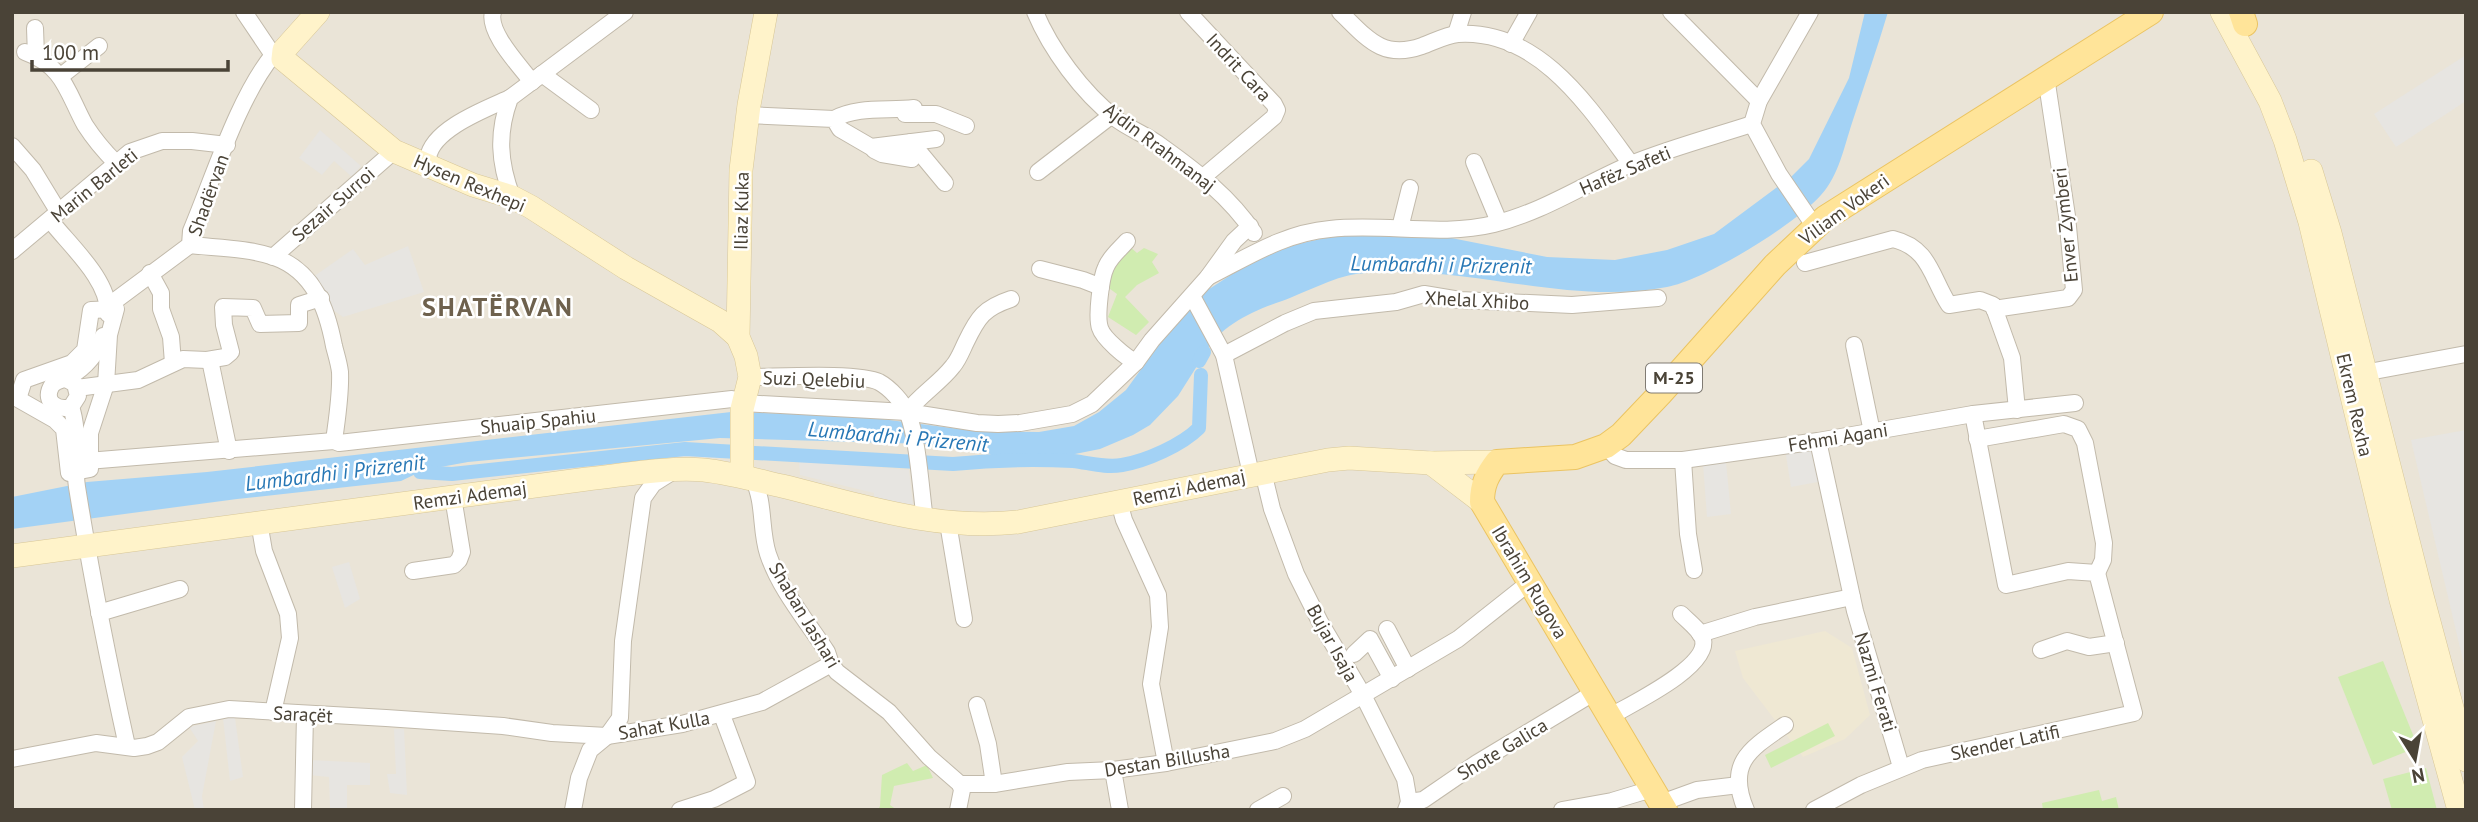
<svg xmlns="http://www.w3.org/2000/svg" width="2478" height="822" viewBox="0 0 2478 822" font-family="'PT Sans',sans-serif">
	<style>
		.residential { fill: #eae4d7 }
		.education { fill: #efe8d3 }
		.green { fill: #d0ecb0 }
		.parking { fill: #e7e5e1 }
		.water { fill: #a3d2f5 }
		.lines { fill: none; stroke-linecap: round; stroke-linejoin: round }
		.canal { stroke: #a3d2f5; stroke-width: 14 }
		.street-casing { stroke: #c2baab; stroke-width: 18 }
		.secondary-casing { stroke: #d8c797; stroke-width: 24 }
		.primary-casing { stroke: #ebc462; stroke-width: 26 }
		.street { stroke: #fff; stroke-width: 16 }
		.secondary { stroke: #fff3ca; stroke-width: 23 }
		.primary { stroke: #ffe499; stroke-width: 24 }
		.labels { text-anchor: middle; stroke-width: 5; stroke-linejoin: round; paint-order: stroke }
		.shield { fill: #fff; stroke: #807b73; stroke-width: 2 }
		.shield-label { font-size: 18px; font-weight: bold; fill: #4a4337 }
		.street-label { font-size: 19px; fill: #4a4337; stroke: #fff }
		.water-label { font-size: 21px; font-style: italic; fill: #2777b5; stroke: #fff }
		.district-label { font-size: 26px; font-weight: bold; letter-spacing: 2px; fill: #6e614d; stroke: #fff }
	</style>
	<rect width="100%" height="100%" fill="#f6f2e9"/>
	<rect class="residential" x="12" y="12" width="2454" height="798"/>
	<polygon class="education" points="1825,631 1852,648 1870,715 1845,739 1803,757 1743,678 1735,651"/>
	<g class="green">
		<polygon points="1129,246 1137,253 1144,248 1158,254 1152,262 1159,273 1137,285 1125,297 1149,322 1136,335 1108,317 1117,294 1106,286 1107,276"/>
		<polygon points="2383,661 2418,747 2373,765 2338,677"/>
		<polygon points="1828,723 1835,736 1771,768 1765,755"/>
		<polygon points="907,763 913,771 927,765 933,778 894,786 890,805 897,810 878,810 880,806 882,775"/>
		<polygon points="2426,768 2437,810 2392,810 2383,779"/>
		<polygon points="2099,790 2102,801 2116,797 2119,810 2043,810 2042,803"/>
	</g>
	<g class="parking">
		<polygon points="2466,55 2466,101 2396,147 2374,114"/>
		<polygon points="320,130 361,166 352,177 334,161 322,175 299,158"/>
		<polygon points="408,246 424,292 343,317 333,310 328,295 313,277 353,249 365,265"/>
		<polygon points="2466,430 2466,673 2411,440"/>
		<polygon points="1817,443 1823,481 1791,487 1785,449"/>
		<polygon points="799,460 909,470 914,514 873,505 874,493 800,475"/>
		<polygon points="1726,462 1731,514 1707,517 1703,464"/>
		<polygon points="349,562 360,599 345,608 332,567"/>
		<polygon points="223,718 235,718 243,777 230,781"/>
		<polygon points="216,721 202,796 204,810 195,810 182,757 198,741 189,727"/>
		<polygon points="394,729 404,729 407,795 390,793 387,774 396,774"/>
		<polygon points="310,760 370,763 370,785 347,785 347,810 309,810 330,808 329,777 309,775"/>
	</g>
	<path class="water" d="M1865 12H1888C1877 49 1864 86 1852 123 1844 147 1839 175 1821 195 1796 224 1705 280 1667 287 1564 307 1461 261 1356 274 1334 277 1304 293 1282 301 1254 310 1219 326 1205 353L1201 352 1195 362 1197 366 1178 396 1150 425 1133 435 1100 449 1055 458 994 457 984 450 926 444 720 438 468 462 424 470 401 481 237 499 12 529V497L87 482 207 472 731 412 858 416 975 431 1039 432 1074 426 1099 412 1126 390 1187 306 1203 293 1257 258 1298 244 1334 236 1426 233 1547 257 1615 260 1667 250 1714 234 1792 176 1809 159 1849 78Z"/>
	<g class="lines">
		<g class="canal">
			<polyline points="1199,361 1204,352"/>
			<path d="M420 472 452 474 685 449 953 464C993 460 1033 459 1073 461 1090 463 1105 468 1122 465 1146 461 1182 445 1199 428L1201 375"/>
		</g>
		<defs>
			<g id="street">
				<polyline points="244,12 273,55 281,58"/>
				<path d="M493 12C487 32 520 66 532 82"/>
				<path d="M1035 12C1051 50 1082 92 1115 118 1129 129 1147 135 1161 146 1196 171 1230 197 1254 233"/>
				<polyline points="1188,12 1274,104 1277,110 1274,117 1202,178"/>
				<path d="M1340 12C1367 38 1382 60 1422 46 1433 42 1446 35 1458 34 1539 29 1589 107 1631 164"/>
				<polyline points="1671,12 1759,101"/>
				<polyline points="1810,12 1759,101 1752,124 1779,174 1815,227"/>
				<polyline points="35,28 36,56"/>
				<polyline points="1456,34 1463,12"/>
				<polyline points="1511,44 1529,12"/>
				<path d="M25 52C64 66 67 92 85 125 94 139 104 151 116 163"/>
				<polyline points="542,74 591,110"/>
				<polyline points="61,76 99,46"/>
				<polyline points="905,114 936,114 966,126"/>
				<polyline points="748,115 834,119 840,129 871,147 936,139"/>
				<path d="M834 119C857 106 888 111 914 108"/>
				<polyline points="911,142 945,183"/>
				<polyline points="12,146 33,170 58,211"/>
				<polyline points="874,150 882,154 912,159"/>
				<polyline points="1474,162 1499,222"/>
				<path d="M434 167 428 158C432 129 486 109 510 98"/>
				<polyline points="1038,172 1112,115"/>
				<path d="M512 197C499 162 497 133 510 98L625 12"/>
				<path d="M50 220C69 245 110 280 108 314"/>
				<polyline points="1400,228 1410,188"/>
				<path d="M1127 241C1120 249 1110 257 1106 267 1101 277 1096 317 1100 328 1103 338 1126 358 1136 362"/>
				<path d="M190 245C217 248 248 248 274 257 314 271 327 309 334 346 336 354 339 363 340 372 341 395 337 418 334 441"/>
				<polyline points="12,251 130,152 162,141 192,141 227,145"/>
				<polyline points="273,257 394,151"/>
				<path d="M1805 263 1893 239C1930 248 1931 277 1949 305L1980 300 1993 305 2012 358 2017 410"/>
				<polyline points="1040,269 1083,280 1101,287"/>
				<polyline points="150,273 161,293 161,309 171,337 173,363"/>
				<path d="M1208 277C1248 257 1284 233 1330 229 1385 223 1440 237 1494 224 1543 212 1586 183 1631 164 1670 148 1712 137 1752 124"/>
				<polyline points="1192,296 1224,355 1251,474"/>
				<path d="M108 306 190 245 191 231C213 179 238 98 273 55"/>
				<polygon points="116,309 109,335 106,384 90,433 90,469 69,473 64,429 55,420 18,399 24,380 72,363 85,350 91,310"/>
				<polyline points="1994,309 2068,298 2074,290 2067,216 2046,77"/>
				<polyline points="1854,345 1872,432"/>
				<polyline points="1224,355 1285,323 1314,311 1396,302 1424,294 1460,300 1572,305 1658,298"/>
				<polyline points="210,360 229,451"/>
				<polyline points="2358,374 2466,354"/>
				<path d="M750 377C777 377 859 372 879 382 890 388 903 402 908 414 918 439 921 492 925 520"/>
				<path d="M66 379 75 384 78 396 71 407C58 411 43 402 51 387 55 379 62 381 69 377 86 367 97 355 103 336"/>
				<polyline points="77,388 138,380 183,359 207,360 225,357 231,352 224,325 223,307 253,308 260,324 299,323 299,305 321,298"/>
				<path d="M71 407C80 433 73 460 77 487 91 574 108 660 127 746"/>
				<path d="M907 412C921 394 940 383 953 366 959 359 962 350 966 342 978 317 984 308 1011 299"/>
				<polyline points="1977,439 2064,424 2078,429 2085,443 2104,543 2103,560 2097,573"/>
				<polyline points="1818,441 1855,611 1901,767"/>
				<polyline points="1606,446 1615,456 1626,460 1683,460 1818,441 1973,414 2075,403"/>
				<polyline points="1683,460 1688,534 1694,570"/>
				<polyline points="75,462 334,441 339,443 732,399 743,403 907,412 977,423 998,424 1020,423 1072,414 1092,404 1136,362 1152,340 1208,277 1234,241 1250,226"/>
				<polyline points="1263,472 1272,509 1296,574 1320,622 1363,695 1405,779 1409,802 1406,810"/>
				<path d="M753 479C765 502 760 530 768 554 780 590 807 621 827 652L831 664 837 672 889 712 929 757 960 784"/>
				<polyline points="1119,502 1124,520 1158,595 1160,627 1151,684 1166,763"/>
				<polyline points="259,522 264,551 288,614 290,638 273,712"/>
				<polyline points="948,523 964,619"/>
				<polyline points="413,571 454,565 459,560 462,552 453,497"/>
				<polyline points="99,613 180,589"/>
				<polyline points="1387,629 1408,669"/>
				<polyline points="1700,634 1755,617 1852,597"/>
				<polyline points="2041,650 2067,641 2089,647 2116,643"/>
				<polyline points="1354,654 1370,639 1392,679"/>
				<polyline points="977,705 988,744 994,784"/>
				<path d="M1609 717C1631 704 1710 667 1703 639 1700 630 1688 621 1681 614"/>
				<polyline points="12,759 96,743 134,748 147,746 158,742 189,717 229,709 386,718 503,726 552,733 607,736 682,724 762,702 831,664"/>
				<polyline points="1113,770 1120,810"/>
				<polyline points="960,784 994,784 1068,772 1113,770 1166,763 1275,741 1305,729 1458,639 1530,582"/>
				<polyline points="1409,802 1423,800 1477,763 1595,692"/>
				<polyline points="1661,803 1697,790 1739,785"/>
				<polyline points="303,810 305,714"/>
				<polyline points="573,810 579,778 590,750 607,736 620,718 623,641 643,498 653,484 672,472"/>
				<polyline points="680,810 714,799 747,782 722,715"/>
				<polyline points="958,810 962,790 960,784"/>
				<polyline points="1258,810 1283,796"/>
				<polyline points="1562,810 1612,801 1652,789"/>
				<path d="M1746 810C1726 763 1750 749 1785 725"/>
				<polyline points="1814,810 1861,785 1922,760 2134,713 2097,573 2068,571 2006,585 1973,414"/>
			</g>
			<g id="secondary">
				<polyline points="318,12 284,50 283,59 394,151 473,185 512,197 531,207 626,268 720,321 738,337"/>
				<polyline points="2222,12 2270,101 2285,140 2310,222 2401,600 2459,810"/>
				<polyline points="2311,171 2330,233 2421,592 2466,760"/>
				<polyline points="1431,463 1482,502"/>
				<polyline points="742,476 742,409 750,377 746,356 738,337 741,170 749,105 766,12"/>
				<path d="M12 556 587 479C625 475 665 467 704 470 730 473 756 480 782 486 860 505 936 531 1018 522L1328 460 1349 458 1431 463 1497 462"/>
			</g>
			<g id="primary">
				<polyline points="2241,12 2245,24"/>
				<path d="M1665 810 1482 502C1482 485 1487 475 1497 462L1575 457 1606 446 1621 435 1660 394 1775 265 1825 218 2151 12"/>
			</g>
		</defs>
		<use href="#street" class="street-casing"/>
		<use href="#secondary" class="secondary-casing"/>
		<use href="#primary" class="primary-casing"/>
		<use href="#street" class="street"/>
		<use href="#secondary" class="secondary"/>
		<use href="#primary" class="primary"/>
	</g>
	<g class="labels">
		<rect class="shield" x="1646" y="363.5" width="56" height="29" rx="5"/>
		<g class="shield-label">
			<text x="1674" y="384">M-25</text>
		</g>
		<g class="street-label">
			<text transform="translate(1239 67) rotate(47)" y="7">Indrit Cara</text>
			<text transform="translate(1160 147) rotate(37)" y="7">Ajdin Rrahmanaj</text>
			<text transform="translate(1625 170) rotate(-23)" y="7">Hafëz Safeti</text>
			<text transform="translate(470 183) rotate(23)" y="7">Hysen Rexhepi</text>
			<text transform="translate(94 185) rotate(-39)" y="7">Marin Barleti</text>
			<text transform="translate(208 195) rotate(-70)" y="7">Shadërvan</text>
			<text transform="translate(333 204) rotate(-41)" y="7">Sezair Surroi</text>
			<text transform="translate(1844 209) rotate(-36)" y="7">Viliam Vokeri</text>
			<text transform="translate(741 211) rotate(-89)" y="7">Iliaz Kuka</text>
			<text transform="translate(2065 225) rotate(-96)" y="7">Enver Zymberi</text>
			<text transform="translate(1477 300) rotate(3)" y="7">Xhelal Xhibo</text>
			<text transform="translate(814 379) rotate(2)" y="7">Suzi Qelebiu</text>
			<text transform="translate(2355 405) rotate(77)" y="7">Ekrem Rexha</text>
			<text transform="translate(538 421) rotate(-6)" y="7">Shuaip Spahiu</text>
			<text transform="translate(1838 437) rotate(-9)" y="7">Fehmi Agani</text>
			<text transform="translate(1189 487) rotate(-12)" y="7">Remzi Ademaj</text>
			<text transform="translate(470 495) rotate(-8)" y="7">Remzi Ademaj</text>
			<text transform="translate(1530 582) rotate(59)" y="7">Ibrahim Rugova</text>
			<text transform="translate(805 615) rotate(59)" y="7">Shaban Jashari</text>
			<text transform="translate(1333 643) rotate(61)" y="7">Bujar Isaja</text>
			<text transform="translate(1876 682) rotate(73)" y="7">Nazmi Ferati</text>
			<text transform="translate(303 714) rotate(3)" y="7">Saraçët</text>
			<text transform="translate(664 725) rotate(-10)" y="7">Sahat Kulla</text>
			<text transform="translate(2005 742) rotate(-12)" y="7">Skender Latifi</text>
			<text transform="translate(1502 749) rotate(-31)" y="7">Shote Galica</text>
			<text transform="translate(1167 760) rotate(-9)" y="7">Destan Billusha</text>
		</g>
		<g class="water-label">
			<text transform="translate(1441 265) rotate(1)" y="7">Lumbardhi i Prizrenit</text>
			<text transform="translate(898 437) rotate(5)" y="7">Lumbardhi i Prizrenit</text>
			<text transform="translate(335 473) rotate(-7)" y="7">Lumbardhi i Prizrenit</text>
		</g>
		<g class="district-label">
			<text x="498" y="316">SHATËRVAN</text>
		</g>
	</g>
	<rect width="2478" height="822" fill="none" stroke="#4a4337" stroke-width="28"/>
	<g transform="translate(2415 759) rotate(169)" stroke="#ffffff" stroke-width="5" paint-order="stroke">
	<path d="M0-5L12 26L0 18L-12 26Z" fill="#4a4337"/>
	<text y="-10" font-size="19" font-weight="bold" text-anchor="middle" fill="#4a4337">N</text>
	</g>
	<path d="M32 60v10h196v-10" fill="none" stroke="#4a4337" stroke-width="3.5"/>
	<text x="42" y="60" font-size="21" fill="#4a4337" stroke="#ffffff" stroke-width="5" paint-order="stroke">100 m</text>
</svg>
